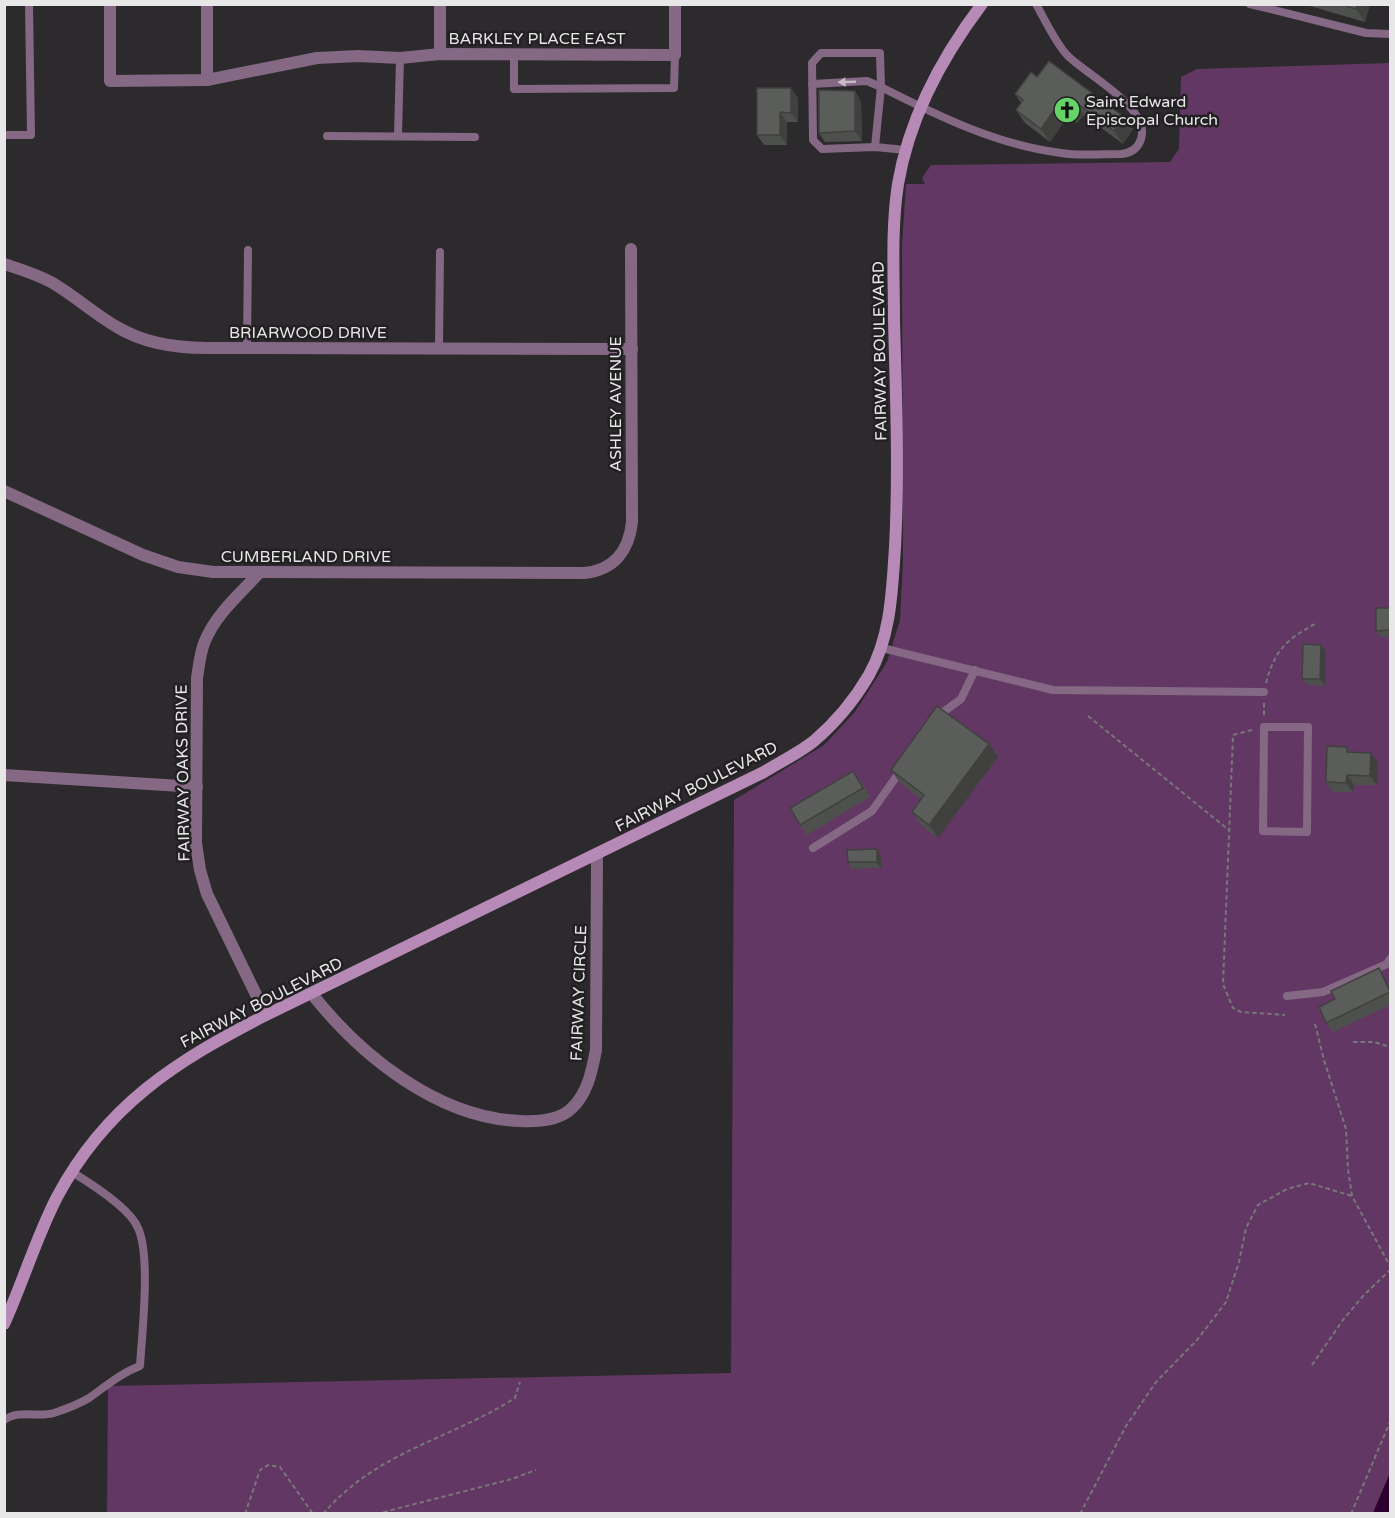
<svg xmlns="http://www.w3.org/2000/svg" width="1395" height="1518" viewBox="0 0 1395 1518" font-family="'Varela Round',sans-serif">
	<style>
		.green { fill: #633764 }
		.water { fill: #2e0030 }
		.lines { fill: none; stroke-linecap: round; stroke-linejoin: round }
		.path { stroke: #787678; stroke-width: 2; stroke-dasharray: 4.5 3; stroke-linecap: butt }
		.lane { stroke: #846884; stroke-width: 8 }
		.street { stroke: #846884; stroke-width: 12 }
		.secondary { stroke: #b789b7; stroke-width: 12 }
		.wall { fill: #4e504d }
		.shaded-wall { fill: #40413f }
		.building { fill: #5b5d5a; stroke: #40413f; stroke-width: 1.5 }
		.oneway { fill: #c5bbc5 }
		.labels { text-anchor: middle; stroke-width: 5; stroke-linejoin: round; paint-order: stroke }
		.street-label { font-size: 16px; fill: #e8e7e8; stroke: #232023 }
		.poi-label { font-size: 16px; fill: #e8e7e8; stroke: #232023; text-anchor: start }
	</style>
	<rect width="100%" height="100%" fill="#2c2a2c"/>
	<polygon class="green" points="1390,63 1390,1473 1373,1513 107,1514 108,1386 731,1373 734,800 824,745 855,712 887,662 900,620 903,561 902,245 906,184 925,184 922,178 931,165 1170,162 1179,149 1181,77 1197,69"/>
	<polygon class="water" points="1390,1473 1390,1513 1373,1513"/>
	<g class="lines">
		<g class="path">
			<path d="M1266 683C1275 649 1287 639 1317 623"/>
			<polyline points="1264,703 1264,715"/>
			<polyline points="1088,716 1230,831"/>
			<polyline points="1252,730 1233,735 1223,984 1233,1008 1241,1012 1285,1015"/>
			<polyline points="1315,1024 1324,1060 1346,1129 1348,1169 1352,1196 1390,1266"/>
			<polyline points="1353,1042 1374,1042 1390,1047"/>
			<polyline points="1312,1365 1343,1320 1364,1295 1390,1270"/>
			<polyline points="245,1514 260,1470 268,1465 280,1467 313,1514"/>
			<path d="M323 1514C377 1451 449 1440 515 1398L520 1382"/>
			<polyline points="376,1514 512,1479 536,1470"/>
			<polyline points="1080,1514 1126,1426 1156,1382 1197,1340 1226,1302 1239,1262 1246,1228 1258,1205 1287,1189 1309,1183 1352,1196"/>
			<polyline points="1351,1514 1390,1422"/>
		</g>
		<g class="lane">
			<polyline points="1250,4 1366,33 1390,34"/>
			<polyline points="514,55 514,89 674,88 675,55"/>
			<polyline points="812,84 867,81 881,87 875,147"/>
			<polyline points="4,135 31,135 29,4"/>
			<polyline points="398,135 400,58"/>
			<polyline points="327,136 475,137"/>
			<path d="M906 150 875 147 822 149 813 140 812 63 821 53H880L881 87C938 116 997 145 1061 153 1080 156 1101 154 1121 154 1131 153 1138 149 1141 139 1151 108 1087 75 1068 56 1056 44 1045 20 1036 4"/>
			<polyline points="247,348 248,250"/>
			<polyline points="439,348 440,252"/>
			<polyline points="882,648 1053,690 1264,692"/>
			<polyline points="938,718 942,713 961,699 975,670"/>
			<polygon points="1264,727 1308,727 1307,832 1263,831"/>
			<polyline points="813,848 872,811 901,770"/>
			<polyline points="1287,996 1323,992 1387,964 1390,959"/>
			<path d="M4 1420C19 1409 38 1418 54 1413 66 1409 79 1404 89 1398 106 1386 121 1373 140 1366 142 1333 151 1256 138 1228 130 1208 90 1183 72 1172"/>
		</g>
		<g class="street">
			<polyline points="110,4 110,81 207,80 317,58 358,56 400,58 440,54 675,55 675,4"/>
			<polyline points="207,4 207,80"/>
			<polyline points="440,4 440,54"/>
			<path d="M4 264C22 270 40 275 56 285 77 298 96 315 117 327 145 344 176 348 207 348L632 349"/>
			<path d="M4 491 143 555 178 567 213 572 584 573C614 570 629 551 632 522L631 249"/>
			<path d="M259 573C240 594 216 614 205 641 200 652 199 666 197 678L196 843 200 870 207 894 266 1015"/>
			<polyline points="4,775 197,787"/>
			<path d="M312 994C361 1056 438 1118 520 1121 538 1122 559 1121 572 1108 588 1093 592 1070 596 1050L597 854"/>
		</g>
		<path class="secondary" d="M4 1324C23 1282 36 1238 57 1197 106 1105 176 1061 266 1015L764 772C780 762 799 753 814 741 835 723 855 699 869 675 891 636 892 591 895 547 899 472 896 396 894 320 894 275 891 229 898 184 909 119 942 57 982 4"/>
	</g>
	<g class="wall">
		<polygon points="1303,4 1370,4 1365,22"/>
		<polygon points="1037,77 1124,117 1133,129 1123,144 1084,115 1077,123 1068,116 1050,142 1025,123 1016,110 1021,103 1015,94"/>
		<polygon points="757,88 798,98 798,122 787,122 787,145 764,145 757,135"/>
		<polygon points="861,101 862,141 825,142 819,133"/>
		<polygon points="1390,608 1390,637 1381,637 1376,631"/>
		<polygon points="1326,651 1325,686 1307,685 1302,679"/>
		<polygon points="989,744 998,757 938,838 921,825 912,812 921,799 900,783 891,770"/>
		<polygon points="1347,747 1350,752 1378,763 1377,785 1354,785 1353,792 1333,792 1326,782"/>
		<polygon points="860,780 870,797 807,835 800,825"/>
		<polygon points="877,849 881,856 881,868 852,869 848,862"/>
		<polygon points="1385,978 1390,989 1390,1005 1333,1032 1326,1023"/>
	</g>
	<g class="shaded-wall">
		<polygon points="1357,4 1370,4 1365,22 1356,9"/>
		<polygon points="791,88 798,98 798,122 791,113"/>
		<polygon points="855,91 861,101 862,141 855,131"/>
		<polygon points="1075,102 1084,115 1077,123 1068,110"/>
		<polygon points="1059,103 1068,116 1050,142 1041,129"/>
		<polygon points="780,112 787,122 787,145 780,135"/>
		<polygon points="1124,117 1133,129 1123,144 1114,131"/>
		<polygon points="1321,645 1326,651 1325,686 1320,679"/>
		<polygon points="989,744 998,757 938,838 929,825"/>
		<polygon points="1371,753 1378,763 1377,785 1370,776"/>
		<polygon points="1347,775 1354,785 1353,792 1346,783"/>
		<polygon points="877,849 881,856 881,868 877,862"/>
		<polygon points="1379,968 1385,978 1390,989 1390,993"/>
	</g>
	<g class="building">
		<polygon points="1340,4 1357,4 1356,9"/>
		<polygon points="1049,61 1124,117 1114,131 1075,102 1068,110 1059,103 1041,129 1016,110 1023,100 1015,94 1031,72 1037,77"/>
		<polygon points="757,88 791,88 791,113 780,112 780,135 757,135"/>
		<polygon points="819,90 855,91 855,131 819,133"/>
		<polygon points="1376,608 1390,608 1390,630 1376,631"/>
		<polygon points="1303,644 1321,645 1320,679 1302,679"/>
		<polygon points="937,706 989,744 929,825 912,812 924,795 891,770"/>
		<polygon points="1327,746 1347,747 1347,752 1371,753 1370,776 1347,775 1346,783 1326,782"/>
		<polygon points="853,771 863,788 800,825 790,808"/>
		<polygon points="877,849 877,862 848,862 847,850"/>
		<polygon points="1379,968 1390,992 1326,1023 1319,1007 1335,999 1331,991"/>
	</g>
	<defs><path id="oneway-solid" d="M-6-.8H1V-3.2L6.5 0L1 3.2V.8H-6Z" transform="scale(1.5)"/></defs>
	<use class="oneway" href="#oneway-solid" transform="translate(847 82) rotate(178)"/>
	<defs>
		<symbol id="church-disc" viewBox="-11 -11 22 22"><circle r="9.5" fill="#65d467" stroke="#232023"/><path d="M-1.2-6h2.4v3.5h3.3v2.4h-3.3V6h-2.4V-.1h-3.3v-2.4h3.3Z" fill="#111"/></symbol>
	</defs>
	<g fill-rule="evenodd">
		<use href="#church-disc" x="1052" y="95" width="30" height="30"/>
	</g>
	<g class="labels">
		<g class="street-label">
			<text x="537" y="44">BARKLEY PLACE EAST</text>
			<text x="308" y="338">BRIARWOOD DRIVE</text>
			<text transform="translate(879 351) rotate(-91)" y="6">FAIRWAY BOULEVARD</text>
			<text transform="translate(615 404) rotate(-90)" y="6">ASHLEY AVENUE</text>
			<text x="306" y="562">CUMBERLAND DRIVE</text>
			<text transform="translate(182 773) rotate(-91)" y="6">FAIRWAY OAKS DRIVE</text>
			<text transform="translate(696 786) rotate(-27)" y="6">FAIRWAY BOULEVARD</text>
			<text transform="translate(578 993) rotate(-88)" y="6">FAIRWAY CIRCLE</text>
			<text transform="translate(261 1002) rotate(-27)" y="6">FAIRWAY BOULEVARD</text>
		</g>
		<g class="poi-label">
			<text x="1086" y="107">Saint Edward<tspan x="1086" dy="18">Episcopal Church</tspan></text>
		</g>
	</g>
	<rect width="1395" height="1518" fill="none" stroke="#e8e7e8" stroke-width="12"/>
</svg>
